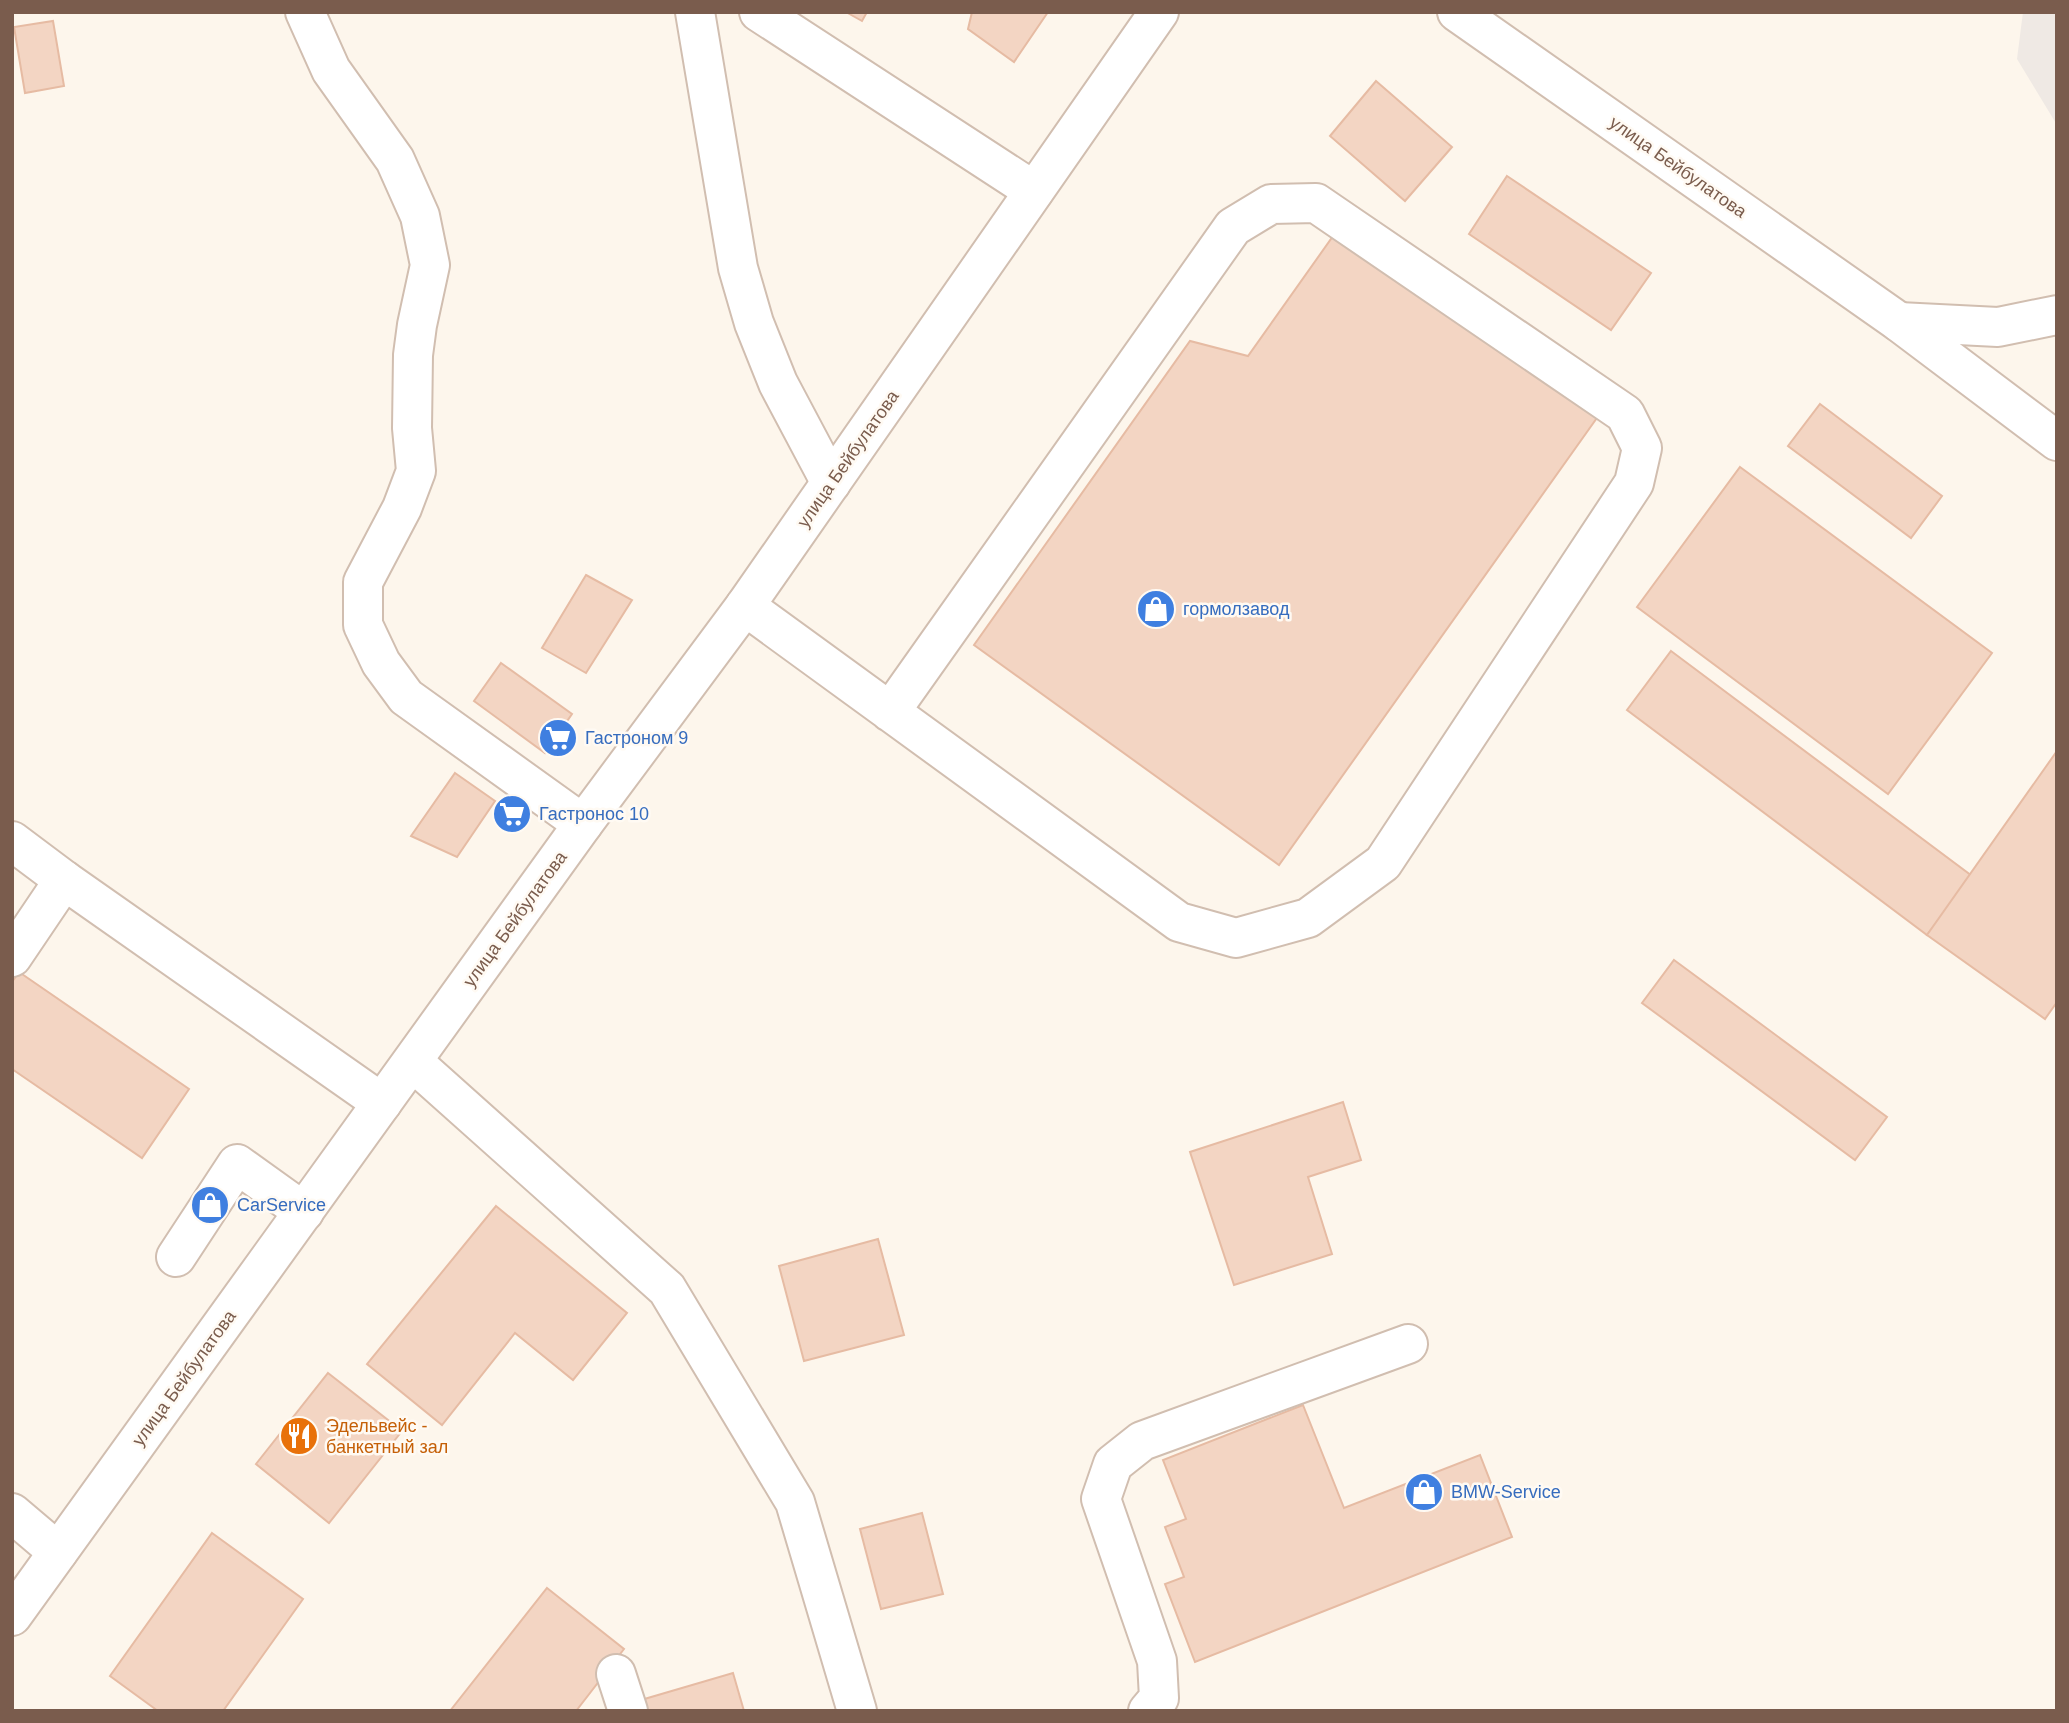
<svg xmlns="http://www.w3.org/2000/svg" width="2069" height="1723" viewBox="0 0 2069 1723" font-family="Helvetica,sans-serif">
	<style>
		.industrial { fill: #efe9e4 }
		.building { fill: #f3d5c3; stroke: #e6bba3; stroke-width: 2 }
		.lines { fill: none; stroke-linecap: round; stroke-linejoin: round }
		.minor-casing { stroke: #d1beb0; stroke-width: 42 }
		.minor { stroke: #fff; stroke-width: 38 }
		.labels { text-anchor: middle; stroke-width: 5; stroke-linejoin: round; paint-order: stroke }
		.street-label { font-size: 18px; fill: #7a5c4d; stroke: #fffaf3 }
		.shop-label { font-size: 18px; fill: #366cbe; stroke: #fffaf3; text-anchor: start }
		.food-label { font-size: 18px; fill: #c56008; stroke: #fffaf3; text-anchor: start }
	</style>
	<rect width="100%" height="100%" fill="#fdf6ec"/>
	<polygon class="industrial" points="2023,12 2057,12 2057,125 2017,59"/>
	<g class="building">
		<polygon points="846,12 867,12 862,21"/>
		<polygon points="972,12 1048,12 1014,62 968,29"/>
		<polygon points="53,21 64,86 25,93 14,27"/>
		<polygon points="1376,81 1452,147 1405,201 1330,136"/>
		<polygon points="1507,176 1651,273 1611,330 1469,234"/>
		<polygon points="1343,222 1604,408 1279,865 974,645 1190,341 1248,356"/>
		<polygon points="1820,404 1942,496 1911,538 1788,446"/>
		<polygon points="1740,467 1992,653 1888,794 1637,607"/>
		<polygon points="586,575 632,600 586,673 542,648"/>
		<polygon points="1671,651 1972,876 1927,935 1627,710"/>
		<polygon points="501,663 572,714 545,753 474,701"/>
		<polygon points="2057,751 2057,1002 2045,1019 1927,935"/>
		<polygon points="455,773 495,801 457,857 411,836"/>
		<polygon points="1674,960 1887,1117 1855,1160 1642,1003"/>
		<polygon points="19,972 189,1089 142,1158 12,1069 12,982"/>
		<polygon points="1343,1102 1361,1160 1308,1177 1332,1254 1234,1285 1190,1152"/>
		<polygon points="496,1206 627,1313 573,1380 515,1333 442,1425 367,1364"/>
		<polygon points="878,1239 904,1335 804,1361 779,1266"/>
		<polygon points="328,1373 402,1431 329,1523 256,1464"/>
		<polygon points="1303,1405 1344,1508 1480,1455 1512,1537 1195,1662 1165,1584 1184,1577 1165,1527 1186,1519 1163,1460"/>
		<polygon points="922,1513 943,1594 881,1609 860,1529"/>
		<polygon points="212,1533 303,1599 223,1711 158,1711 110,1676"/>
		<polygon points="547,1588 624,1649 576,1711 450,1711"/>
		<polygon points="733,1673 744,1711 644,1711 641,1700"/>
	</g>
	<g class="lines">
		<defs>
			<g id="minor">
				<polyline points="305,12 331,70 395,160 420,216 430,265 417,325 413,355 412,428 416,471 402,508 363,582 363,625 381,663 406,697 583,824"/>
				<polyline points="695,12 738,268 754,323 778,383 831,483"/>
				<polyline points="759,12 1034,191"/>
				<polyline points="1457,12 1899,322 2057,441"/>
				<polyline points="1899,322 1998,327 2057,315"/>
				<polyline points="745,606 1179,922 1236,938 1308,918 1383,863 1634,483 1642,448 1625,414 1316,203 1271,204 1233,227 890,712"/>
				<polyline points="12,841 64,880 382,1103"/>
				<polyline points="12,957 64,880"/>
				<polyline points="413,1062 667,1289 795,1502 857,1711"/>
				<polyline points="176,1257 237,1164 304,1212"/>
				<polyline points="12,1513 58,1552"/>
				<polyline points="12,1616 583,824 745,606 1159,12"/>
				<polyline points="616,1674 628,1711"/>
				<polyline points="1148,1711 1159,1698 1157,1661 1101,1499 1113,1464 1142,1441 1408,1344"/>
			</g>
		</defs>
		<use href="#minor" class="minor-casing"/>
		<use href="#minor" class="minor"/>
	</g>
	<defs>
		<symbol id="shop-disc" viewBox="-11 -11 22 22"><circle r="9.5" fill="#3f7fe0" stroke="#fffaf3"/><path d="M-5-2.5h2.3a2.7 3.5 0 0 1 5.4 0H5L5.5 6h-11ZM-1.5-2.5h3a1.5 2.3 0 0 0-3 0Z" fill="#fff"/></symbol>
		<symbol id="supermarket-disc" viewBox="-11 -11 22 22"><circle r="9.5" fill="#3f7fe0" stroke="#fffaf3"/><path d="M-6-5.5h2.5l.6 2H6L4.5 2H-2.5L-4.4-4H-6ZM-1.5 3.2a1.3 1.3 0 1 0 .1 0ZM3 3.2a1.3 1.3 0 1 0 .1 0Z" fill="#fff"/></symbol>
		<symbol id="restaurant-disc" viewBox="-11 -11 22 22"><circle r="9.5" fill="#e8710a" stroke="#fffaf3"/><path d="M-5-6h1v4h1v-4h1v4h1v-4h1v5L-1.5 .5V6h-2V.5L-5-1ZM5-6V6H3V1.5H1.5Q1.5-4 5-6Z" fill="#fff"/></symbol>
	</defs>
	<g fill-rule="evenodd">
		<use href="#shop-disc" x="1134" y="587" width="44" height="44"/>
		<use href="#supermarket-disc" x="536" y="716" width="44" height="44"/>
		<use href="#supermarket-disc" x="490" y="792" width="44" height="44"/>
		<use href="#shop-disc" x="188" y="1183" width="44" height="44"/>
		<use href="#restaurant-disc" x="277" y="1414" width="44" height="44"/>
		<use href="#shop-disc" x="1402" y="1470" width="44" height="44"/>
	</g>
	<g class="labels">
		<g class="street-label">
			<text transform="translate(1678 167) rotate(35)" y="6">улица Бейбулатова</text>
			<text transform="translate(848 459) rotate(-55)" y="6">улица Бейбулатова</text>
			<text transform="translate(515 919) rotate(-54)" y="6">улица Бейбулатова</text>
			<text transform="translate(184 1378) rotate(-54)" y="6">улица Бейбулатова</text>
		</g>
		<g class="shop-label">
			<text x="1183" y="615">гормолзавод</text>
			<text x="585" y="744">Гастроном 9</text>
			<text x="539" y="820">Гастронос 10</text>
			<text x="237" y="1211">CarService</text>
			<text x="1451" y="1498">BMW-Service</text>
		</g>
		<g class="food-label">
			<text x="326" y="1432">Эдельвейс -<tspan x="326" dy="21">банкетный зал</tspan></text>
		</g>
	</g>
	<rect width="2069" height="1723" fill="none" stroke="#7a5c4d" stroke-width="28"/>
</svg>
